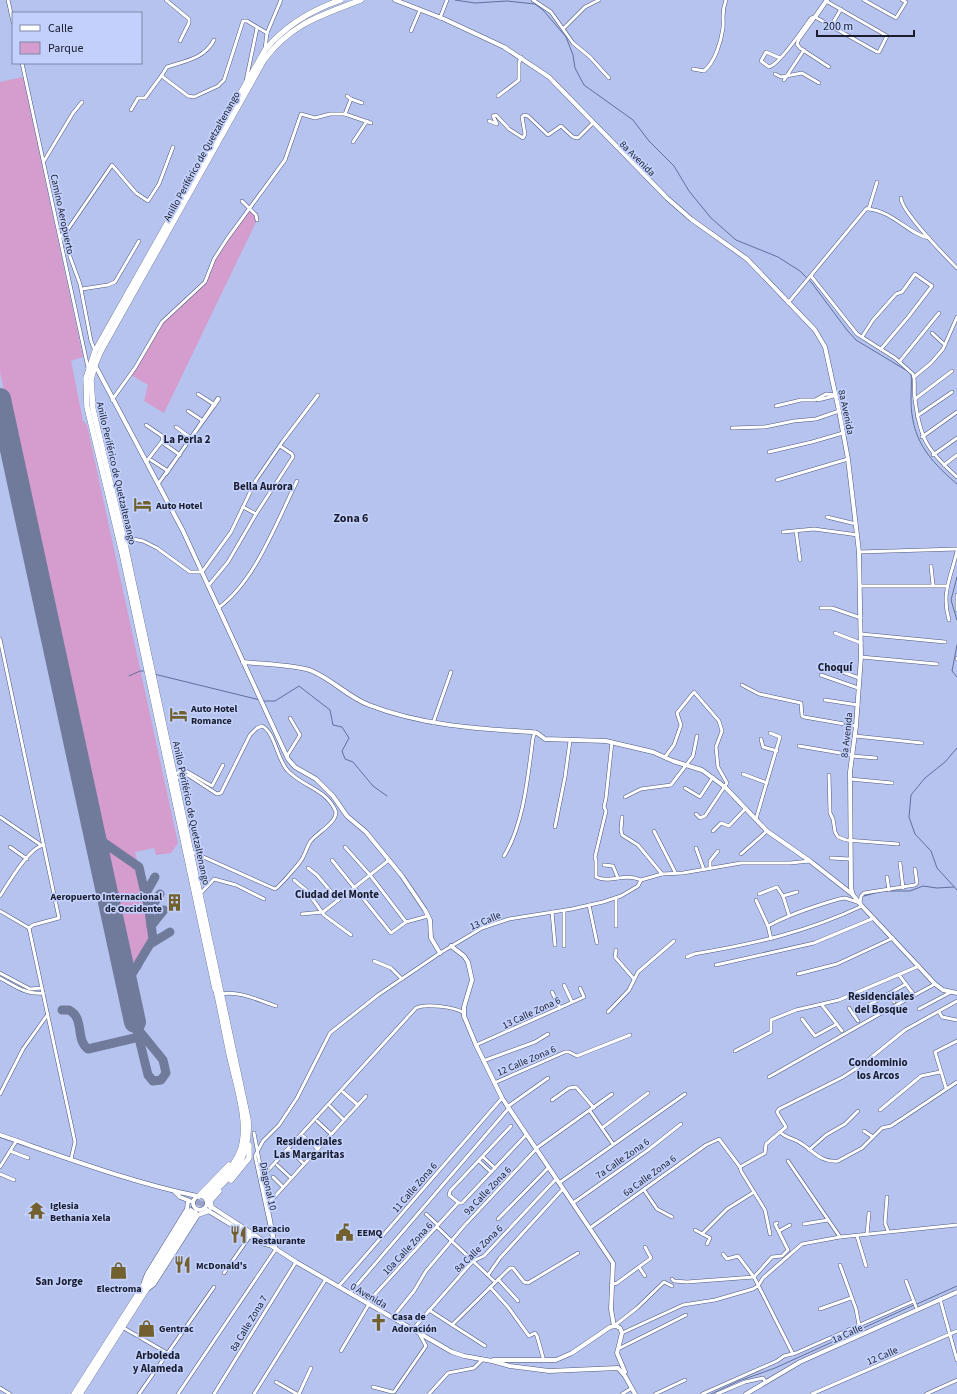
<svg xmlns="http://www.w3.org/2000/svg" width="957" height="1394" viewBox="0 0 957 1394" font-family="'Source Sans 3',sans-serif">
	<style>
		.green { fill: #d49dcd }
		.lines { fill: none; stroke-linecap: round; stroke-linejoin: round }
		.stream { stroke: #616f9e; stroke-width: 1 }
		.taxiway { stroke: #707a9a; stroke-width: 9 }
		.runway { stroke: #707a9a; stroke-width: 22 }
		.highway-tunnel { stroke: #96a2c7; stroke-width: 5.5; stroke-dasharray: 5.5 3; stroke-linecap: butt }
		.street-casing { stroke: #4e597e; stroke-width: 4 }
		.secondary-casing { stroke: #4e597e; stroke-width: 5 }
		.highway-casing { stroke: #4e597e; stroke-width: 6 }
		.street { stroke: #fff; stroke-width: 3 }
		.secondary { stroke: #fff; stroke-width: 4 }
		.highway { stroke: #fff; stroke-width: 5.5 }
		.labels { text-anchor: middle; stroke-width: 3.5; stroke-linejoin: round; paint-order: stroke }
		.street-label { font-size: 10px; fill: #181c2c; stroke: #c2d0fb }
		.poi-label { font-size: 10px; font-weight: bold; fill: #181c2c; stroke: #c2d0fb; text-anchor: start }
		.neighbourhood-label { font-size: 11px; font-weight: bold; fill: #181c2c; stroke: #c2d0fb }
		.quarter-label { font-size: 12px; font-weight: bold; fill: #181c2c; stroke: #c2d0fb }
	</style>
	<rect width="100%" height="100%" fill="#b5c3ee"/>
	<g class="green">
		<polygon points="23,77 83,357 71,361 83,421 87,425 178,843 171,853 156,855 154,848 135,852 137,861 105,841 101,838 99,831 0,372 0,82"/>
		<polygon points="249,208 257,220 164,413 144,401 148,385 131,375 156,330 178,306 205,282 215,256"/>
		<path d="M108 852C117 853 133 864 137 873L150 934 147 943 133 964 127 960 105 858Z"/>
	</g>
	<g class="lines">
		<g class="stream">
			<polyline points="455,0 475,3 507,1 535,4 543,10 566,37 573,55 575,68 584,85 633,120 649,141 674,166 689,191 711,218 736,240 778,257 800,271 811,282 847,330 856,340 909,372"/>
			<path d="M911 374C912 382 911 391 911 399 911 439 928 459 957 484"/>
			<polyline points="957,577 951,600 957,620"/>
			<polyline points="957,645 952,671 957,677"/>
			<polyline points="154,674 260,700"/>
			<polyline points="129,676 140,671 146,671"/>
			<polyline points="263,701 275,701 299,686 330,710 333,725 342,727 349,738 342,751 345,759 353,762 373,786 387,796"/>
			<polyline points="957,748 945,762 925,778 911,795 909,817 915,834 931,851 937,868 957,890"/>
			<polyline points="886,891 910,891 923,886 937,888 954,887"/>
			<polyline points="864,896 879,892"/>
			<polyline points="917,1304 957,1286"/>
			<polyline points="711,1394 739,1381 775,1368 914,1305"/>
		</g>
		<g class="taxiway">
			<polyline points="92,823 100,840 139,867 149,911 153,939 129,979 128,989"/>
			<polyline points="100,860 102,849 105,847 110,848"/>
			<polyline points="146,893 155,877"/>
			<polyline points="149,911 160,894"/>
			<polyline points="151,926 164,910"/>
			<polyline points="152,943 170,932"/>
			<polyline points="122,960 127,967 133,969 137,966"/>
			<path d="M62 1010H69C85 1018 75 1040 88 1049L139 1037"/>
			<polyline points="135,1022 148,1075 153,1081 161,1080 166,1073 163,1060 137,1028"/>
		</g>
		<polyline class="runway" points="0,399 135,1022"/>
		<g class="highway-tunnel">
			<polyline points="191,1211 203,1195"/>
			<polyline points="195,1213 207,1198"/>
		</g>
		<defs>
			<g id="street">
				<polyline points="8,0 13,22"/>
				<polyline points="166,0 189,19 189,23 180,41"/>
				<polyline points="533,0 551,12 573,43 590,57 609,78"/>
				<polyline points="864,0 896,18 906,2 902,0"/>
				<polyline points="815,17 877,52 879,52 887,36 826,1"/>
				<polyline points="815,17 799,39 797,44 800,48 829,67"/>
				<polyline points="440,18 447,0"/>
				<polyline points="831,26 841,9"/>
				<polyline points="564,28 585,7 599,0"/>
				<polyline points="411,31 420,10"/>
				<path d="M214 40C204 59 185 61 167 67L162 75 163 77 188 96 194 97 218 86 224 80 243 21H247L267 33"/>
				<polyline points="265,49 267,33 281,0"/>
				<path d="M780 58 766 52 761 61 769 67C779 65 804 28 811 18L815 17"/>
				<polyline points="22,63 88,368"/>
				<path d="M693 69 704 71C715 62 721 42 723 28 724 16 721 13 726 0"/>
				<polyline points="775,74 781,77 802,73 819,83"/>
				<polyline points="784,80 804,50"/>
				<polyline points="246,81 257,28"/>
				<polyline points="498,96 519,80 519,63 521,57"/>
				<polyline points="351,99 362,103"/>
				<polyline points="131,110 138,98 145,98 162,75"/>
				<polyline points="345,114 351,99 347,96"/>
				<polyline points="489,121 497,124 493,116 496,115 509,129 523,138 525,134 522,117 524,115 528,116 548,135 561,126 573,137 578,138 593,123"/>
				<polyline points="353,142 367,121"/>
				<polyline points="44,161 73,113 82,102"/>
				<path d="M901 198C901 211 946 257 957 268"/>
				<polyline points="242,201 256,215 257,220"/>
				<path d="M868 209C893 211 908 234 929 238"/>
				<polyline points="62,235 80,284 91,341 95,351"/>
				<polyline points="60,236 66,232 112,165 136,193 148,201 159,184 173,147"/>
				<path d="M811 276 857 334 895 358 913 374C916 382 913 390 915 399 920 439 927 450 957 477"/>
				<polyline points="82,289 108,285 115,282 139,241"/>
				<polyline points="788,303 866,209 869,208 877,182"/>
				<polyline points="932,333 945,345"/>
				<polyline points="862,337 873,320 896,294 902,292 915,274 932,286 909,316 881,349"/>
				<polyline points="900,361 939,313"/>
				<polyline points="914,377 931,363 943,349 957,317"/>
				<polyline points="198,394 215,405"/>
				<polyline points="915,399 952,371"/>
				<polyline points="112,400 135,368 162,322 205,282 214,259 227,239 285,160 301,114 315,118 330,114 345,114 371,123"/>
				<polyline points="818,400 834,396"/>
				<polyline points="776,406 801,400 815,400 826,394 836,395"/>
				<polyline points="188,411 203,421"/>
				<polyline points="917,416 952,392"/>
				<polyline points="176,427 191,438"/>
				<polyline points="732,428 765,427 794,421 816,419 839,411"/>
				<polyline points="922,437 957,412"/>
				<polyline points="163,443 180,455"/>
				<polyline points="769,452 812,442 843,433"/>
				<polyline points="933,455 957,438"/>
				<polyline points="151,460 168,471"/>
				<polyline points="146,462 163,440 162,436 146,425"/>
				<polyline points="944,465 957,455"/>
				<polyline points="777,480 848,459"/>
				<polyline points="158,484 219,399 218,398 166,474"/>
				<polyline points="243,507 256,514"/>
				<polyline points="827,517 856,524"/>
				<polyline points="796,531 800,560"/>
				<polyline points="783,532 814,529 858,535"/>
				<polyline points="123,537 143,541 157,548 190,572 202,572 231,532 256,480 283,441 318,395"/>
				<polyline points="859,552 957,549"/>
				<polyline points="931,566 933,585"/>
				<polyline points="208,586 228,562 256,514 293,457 292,454 280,446"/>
				<polyline points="861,586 947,586"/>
				<polyline points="957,595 957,610"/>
				<path d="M218 608C255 582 277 521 297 481"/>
				<polyline points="821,608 832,608 861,618"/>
				<path d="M949 620C941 593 951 577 957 551"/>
				<polyline points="835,633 861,643"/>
				<polyline points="861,634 945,642"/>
				<polyline points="0,639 59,918 33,925 29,928"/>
				<polyline points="861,657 937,664"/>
				<polyline points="957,658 957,659"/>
				<polyline points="829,667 859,678"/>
				<polyline points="821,675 858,688"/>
				<polyline points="742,685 759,694 801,703 802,716 804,717 856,726"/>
				<polyline points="825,700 858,705"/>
				<polyline points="433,723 451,672"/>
				<polyline points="855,736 922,743"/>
				<polyline points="761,739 763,747 777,751"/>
				<path d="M612 742 606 798 604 807 606 811 595 857 596 861V877C610 884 624 872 641 880"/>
				<polyline points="799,746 852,755"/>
				<polyline points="287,756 300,735 290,718"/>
				<polyline points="852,756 876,758"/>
				<polyline points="665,757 674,745 681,725 677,713 694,692 719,721 722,731 716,747 718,767 727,783 705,816 700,818 696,814"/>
				<polyline points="174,774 178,773 181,768 212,786 223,765"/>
				<polyline points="743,774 767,783"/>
				<polyline points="829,775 830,813 833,819 835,832 838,837 846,840 898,844"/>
				<path d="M175 778 188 775 217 794 221 793 250 735 257 728 262 726C275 732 277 760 288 771 303 787 327 789 336 812 336 824 316 833 310 842 307 847 305 854 302 859 300 863 278 888 275 889L190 851"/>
				<polyline points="850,779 892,783"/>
				<polyline points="685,788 700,797 713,777"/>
				<polyline points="625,797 641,789 671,785 693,756 697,736"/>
				<polyline points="0,817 41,845"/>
				<polyline points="622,817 621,830 622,835 638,845 662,874"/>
				<polyline points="756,819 780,737 770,733"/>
				<polyline points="555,827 565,777 570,741"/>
				<polyline points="654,831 675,872"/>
				<polyline points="713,831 721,823 729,826 746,808"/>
				<polyline points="10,847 27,859"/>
				<polyline points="345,847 370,875 406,922"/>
				<polyline points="696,848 704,870"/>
				<polyline points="741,854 767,831"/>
				<path d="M504 856C524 824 528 775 533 738L535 732"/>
				<polyline points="831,858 850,859"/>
				<polyline points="332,860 391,933 406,922 428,916"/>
				<polyline points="900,863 903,888"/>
				<polyline points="604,865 613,866 618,878"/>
				<polyline points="308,868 317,875 338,900"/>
				<polyline points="710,868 710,861 718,851"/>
				<polyline points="887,877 889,890"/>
				<polyline points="294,880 306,890 324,915 351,935"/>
				<polyline points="200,894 214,879 236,885 264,899"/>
				<polyline points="759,894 777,887 783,896 789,915"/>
				<path d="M0 896C8 884 29 847 44 845"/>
				<polyline points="783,896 797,892"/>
				<polyline points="756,900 768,926 771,939"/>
				<polyline points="589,905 597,943"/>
				<polyline points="0,911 29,928 75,1142 71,1159"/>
				<polyline points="564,911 564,946"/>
				<polyline points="552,912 555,945"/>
				<polyline points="302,914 323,912 389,860"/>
				<polyline points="616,926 616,898"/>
				<path d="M768 926C790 914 815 906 839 899L845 898 860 903 861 896 864 893 915 885 917 883 915 869"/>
				<polyline points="616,950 615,957 634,979"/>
				<path d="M687 957 694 954C754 944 807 932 862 906"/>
				<polyline points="374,961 391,968 402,979"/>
				<polyline points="716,965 814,943 874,918"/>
				<polyline points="0,973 30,989 42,988"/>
				<polyline points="798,974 837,964 893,938"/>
				<polyline points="899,975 914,995"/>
				<path d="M0 978C15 986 26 995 43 993"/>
				<polyline points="564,985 572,1002"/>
				<polyline points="552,992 560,1008"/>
				<path d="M222 994C238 990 260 1001 276 1006"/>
				<polyline points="888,994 894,1002"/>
				<polyline points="870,1004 876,1012"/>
				<polyline points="822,1005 842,1031"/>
				<polyline points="849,1008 858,1021"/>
				<polyline points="919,1009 951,992"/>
				<polyline points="608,1012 629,990 638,972 674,941"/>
				<polyline points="939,1012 942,1017 957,1020"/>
				<polyline points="853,1014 906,984"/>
				<polyline points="802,1019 815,1036 837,1024"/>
				<polyline points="476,1045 584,997 580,988"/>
				<polyline points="735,1051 771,1032 771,1020 796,1010 839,1000 919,966"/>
				<polyline points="483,1061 535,1042 548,1034"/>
				<polyline points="769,1077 878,1015 935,984"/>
				<polyline points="494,1083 565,1052 569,1052 577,1056 630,1035"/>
				<polyline points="946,1088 935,1052 957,1041"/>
				<polyline points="343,1092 358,1105"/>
				<polyline points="0,1094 23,1049 48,1014"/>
				<polyline points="552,1100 569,1088 576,1087 594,1108"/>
				<polyline points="330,1106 344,1120"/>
				<polyline points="507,1107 548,1078"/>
				<polyline points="880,1110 921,1076 940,1072"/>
				<polyline points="590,1111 613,1144"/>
				<polyline points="317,1121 331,1134"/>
				<polyline points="511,1126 450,1191 449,1195 459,1203 462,1203 526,1135"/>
				<polyline points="602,1128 648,1093"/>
				<polyline points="864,1131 873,1137"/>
				<path d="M780 1132C786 1138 792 1138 799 1142 813 1150 820 1163 838 1161L862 1148 882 1128 891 1126 957 1082"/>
				<polyline points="303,1136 318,1149"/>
				<polyline points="290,1150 304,1164"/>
				<polyline points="809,1150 826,1135 845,1124 858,1111"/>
				<polyline points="10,1151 28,1158"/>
				<polyline points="483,1157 495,1168"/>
				<polyline points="479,1161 491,1172"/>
				<polyline points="788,1161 840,1237"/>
				<polyline points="277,1165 291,1178"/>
				<polyline points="0,1167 17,1140"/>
				<polyline points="740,1167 765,1153 766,1144 786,1127 777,1112 779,1109 843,1077 863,1064 905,1030 957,1001"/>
				<polyline points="0,1174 14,1180"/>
				<path d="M262 1177 416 1008C425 1003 455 1007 464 1013"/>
				<polyline points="273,1177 283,1187"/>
				<polyline points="559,1183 685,1094"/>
				<polyline points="644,1190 657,1209 672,1217"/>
				<polyline points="887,1197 885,1223 888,1231"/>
				<polyline points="573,1203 648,1150 681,1124"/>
				<polyline points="268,1204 366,1096"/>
				<polyline points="426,1214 438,1225"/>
				<polyline points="498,1219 548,1168"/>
				<polyline points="804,1224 828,1220"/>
				<polyline points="437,1227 495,1282"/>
				<polyline points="590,1228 706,1145 719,1139 740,1167 741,1171 765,1210 770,1234"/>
				<polyline points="695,1230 710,1238 707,1244"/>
				<polyline points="779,1231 790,1225"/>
				<polyline points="702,1234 727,1209 754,1192"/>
				<polyline points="867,1234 869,1213"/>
				<polyline points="857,1236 866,1266"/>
				<polyline points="272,1246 273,1240 255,1156 263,1141 279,1125 297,1098 330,1033 378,995 440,953 482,928 509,919 572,909 603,902 621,896 638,886 641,880 662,874 683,873 741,863 790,863 810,861"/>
				<polyline points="723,1254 727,1259 738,1256 754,1277 793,1354"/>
				<polyline points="840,1265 856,1309 859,1325"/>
				<polyline points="639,1267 645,1276"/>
				<polyline points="224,1273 250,1236"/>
				<polyline points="488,1275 500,1258 562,1190"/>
				<polyline points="498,1279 518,1301"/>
				<polyline points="672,1279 674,1281 687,1282 754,1277 772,1257 782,1256 788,1250 775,1224 777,1223"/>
				<polyline points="906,1281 916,1307"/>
				<polyline points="611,1285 617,1283 651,1258 645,1247"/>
				<polyline points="339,1286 502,1098"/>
				<polyline points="490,1287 508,1307 529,1336 535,1333 537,1336 544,1361"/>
				<polyline points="350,1293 508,1109"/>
				<polyline points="940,1299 957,1360"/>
				<polyline points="367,1303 458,1203"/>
				<polyline points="820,1309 851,1298"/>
				<polyline points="429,1310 485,1346"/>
				<polyline points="393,1317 414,1291 426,1271 464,1226 538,1147 612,1094"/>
				<polyline points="452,1325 510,1268 513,1268 524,1282 528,1283 578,1253"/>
				<polyline points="614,1326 637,1308 664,1282 672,1286"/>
				<polyline points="122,1327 167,1353"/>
				<polyline points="413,1329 473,1261 484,1256 555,1180"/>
				<polyline points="622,1333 683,1305 715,1300 753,1289 758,1286 763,1278 802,1244 840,1237 957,1225"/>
				<polyline points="618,1349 686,1315"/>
				<polyline points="341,1351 369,1304"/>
				<polyline points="276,1382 297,1394"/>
				<polyline points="373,1387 392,1392 394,1392 426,1346 420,1335"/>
				<polyline points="0,1388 10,1394"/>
				<polyline points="139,1394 214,1287"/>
				<polyline points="178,1394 276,1249 254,1133"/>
				<polyline points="214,1394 296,1262"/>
				<polyline points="254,1394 326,1279"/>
				<polyline points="299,1394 311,1368"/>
				<polyline points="429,1394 448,1373 474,1368 483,1359"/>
				<polyline points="622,1394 632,1388"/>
				<polyline points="655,1394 685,1380"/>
				<polyline points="702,1394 777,1361 784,1356 796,1353 914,1301"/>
				<polyline points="717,1394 745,1382 763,1378 765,1381"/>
				<polyline points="812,1394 957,1331"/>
				<polyline points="926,1394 957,1380"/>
			</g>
			<g id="secondary">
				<polyline points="395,0 444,19 504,47 549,77 667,198 691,219 747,259 815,330 825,347 839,411 848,459 859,552 861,657 856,726 850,772 851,888 853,895 862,906 935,984 943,990 957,993"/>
				<polyline points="815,17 827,0"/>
				<polyline points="95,365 183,531 288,759 295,767 316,779 333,796 347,816 366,832 402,876 425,910 430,920 431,938 440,953"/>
				<path d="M243 662C259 664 298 665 312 671 333 680 348 697 369 705 420 725 477 729 531 732L537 733 545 739 606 741 653 752 673 761 702 770 725 787 767 831 810 861 852 894"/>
				<polyline points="451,946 464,956 468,962 472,980 464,1007 464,1016 476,1045 502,1098 613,1263 611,1309 614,1326"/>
				<path d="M0 1135C64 1157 130 1182 197 1196"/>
				<polyline points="175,1192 180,1197 190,1201"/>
				<circle cx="200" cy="1203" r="7"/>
				<polyline points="207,1204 296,1262 452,1352 464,1356 492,1361 510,1366 549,1371 618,1368 625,1376 635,1394"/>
				<polyline points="207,1210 261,1243 269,1245"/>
				<polyline points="144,1282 147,1274 187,1209 188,1201"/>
				<polyline points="149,1288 154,1284 198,1215 209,1211"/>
				<polyline points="493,1360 556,1360 572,1353 610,1327 616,1326 620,1328 622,1333 617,1353 625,1372"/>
				<polyline points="746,1394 800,1362 957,1292"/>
			</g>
			<g id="highway">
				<path d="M222 994 215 989 122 553 87 407 86 378 95 351 265 50C286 25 311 10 341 0"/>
				<polyline points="231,1180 249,1158 249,1145"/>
				<path d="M203 1195C217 1183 233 1169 240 1151 250 1125 236 1085 230 1058 225 1035 221 1012 216 990"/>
				<polyline points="199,1196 229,1165"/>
				<path d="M207 1198C234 1175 251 1157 248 1119L125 544 93 409 91 380 95 365 101 351 264 60C292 23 320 16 361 0"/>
				<polyline points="211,1207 210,1201 219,1191"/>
				<polyline points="74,1394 191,1211"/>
				<polyline points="80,1394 195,1213"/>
			</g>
		</defs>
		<use href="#street" class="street-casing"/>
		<use href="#secondary" class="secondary-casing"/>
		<use href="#highway" class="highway-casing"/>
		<use href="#street" class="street"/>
		<use href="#secondary" class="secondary"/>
		<use href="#highway" class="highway"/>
	</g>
	<defs>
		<symbol id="hotel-bare" viewBox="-9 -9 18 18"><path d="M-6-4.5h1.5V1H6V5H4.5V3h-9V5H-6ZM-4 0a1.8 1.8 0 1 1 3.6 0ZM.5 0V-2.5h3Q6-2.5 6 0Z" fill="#72602e" stroke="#c2d0fb" stroke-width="2.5" paint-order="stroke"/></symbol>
		<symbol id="building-bare" viewBox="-9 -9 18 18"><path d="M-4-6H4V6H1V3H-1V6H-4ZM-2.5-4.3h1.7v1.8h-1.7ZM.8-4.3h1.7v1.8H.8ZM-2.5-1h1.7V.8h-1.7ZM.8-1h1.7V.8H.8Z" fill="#72602e" stroke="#c2d0fb" stroke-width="2.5" paint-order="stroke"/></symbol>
		<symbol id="temple-bare" viewBox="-9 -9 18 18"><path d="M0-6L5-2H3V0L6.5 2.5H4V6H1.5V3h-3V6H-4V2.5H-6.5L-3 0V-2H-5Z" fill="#72602e" stroke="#c2d0fb" stroke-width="2.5" paint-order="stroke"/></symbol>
		<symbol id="civic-bare" viewBox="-9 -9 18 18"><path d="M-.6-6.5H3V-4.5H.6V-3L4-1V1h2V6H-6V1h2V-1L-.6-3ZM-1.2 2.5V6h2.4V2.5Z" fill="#72602e" stroke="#c2d0fb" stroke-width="2.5" paint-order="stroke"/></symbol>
		<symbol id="restaurant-bare" viewBox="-9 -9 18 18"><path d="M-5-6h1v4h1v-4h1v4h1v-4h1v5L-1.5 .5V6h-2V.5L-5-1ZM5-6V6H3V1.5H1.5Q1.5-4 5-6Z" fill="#72602e" stroke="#c2d0fb" stroke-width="2.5" paint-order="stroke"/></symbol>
		<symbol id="shop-bare" viewBox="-9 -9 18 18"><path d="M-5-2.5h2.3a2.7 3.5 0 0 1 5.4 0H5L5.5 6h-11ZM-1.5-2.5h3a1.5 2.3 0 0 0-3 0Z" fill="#72602e" stroke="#c2d0fb" stroke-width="2.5" paint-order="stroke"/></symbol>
		<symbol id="church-bare" viewBox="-9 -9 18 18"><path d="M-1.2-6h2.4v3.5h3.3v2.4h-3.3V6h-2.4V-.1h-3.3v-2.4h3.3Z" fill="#72602e" stroke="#c2d0fb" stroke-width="2.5" paint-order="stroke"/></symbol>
	</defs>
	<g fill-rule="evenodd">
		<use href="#hotel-bare" x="130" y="492" width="25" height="25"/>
		<use href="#hotel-bare" x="166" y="702" width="25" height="25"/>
		<use href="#building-bare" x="162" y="890" width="25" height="25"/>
		<use href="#temple-bare" x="24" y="1198" width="25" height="25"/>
		<use href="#civic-bare" x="332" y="1220" width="25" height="25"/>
		<use href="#restaurant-bare" x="226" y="1222" width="25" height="25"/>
		<use href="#restaurant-bare" x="170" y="1252" width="25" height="25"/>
		<use href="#shop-bare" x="106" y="1258" width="25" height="25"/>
		<use href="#church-bare" x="366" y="1310" width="25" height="25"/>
		<use href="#shop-bare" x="134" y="1316" width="25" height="25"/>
	</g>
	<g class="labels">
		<g class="street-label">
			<text transform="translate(201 156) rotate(-61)" y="4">Anillo Periférico de Quetzaltenango</text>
			<text transform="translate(638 158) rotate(45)" y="4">8a Avenida</text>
			<text transform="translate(63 214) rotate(78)" y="4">Camino Aeropuerto</text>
			<text transform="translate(847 412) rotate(78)" y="4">8a Avenida</text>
			<text transform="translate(117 473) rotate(77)" y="4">Anillo Periférico de Quetzaltenango</text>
			<text transform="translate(846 735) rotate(-84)" y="4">8a Avenida</text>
			<text transform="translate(192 813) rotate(78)" y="4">Anillo Periférico de Quetzaltenango</text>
			<text transform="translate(485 920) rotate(-23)" y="4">13 Calle</text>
			<text transform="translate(531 1012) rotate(-25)" y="4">13 Calle Zona 6</text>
			<text transform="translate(526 1060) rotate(-23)" y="4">12 Calle Zona 6</text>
			<text transform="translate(622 1158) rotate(-35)" y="4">7a Calle Zona 6</text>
			<text transform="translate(649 1175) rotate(-36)" y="4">6a Calle Zona 6</text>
			<text transform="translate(269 1186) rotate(78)" y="4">Diagonal 10</text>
			<text transform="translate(414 1187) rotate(-49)" y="4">11 Calle Zona 6</text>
			<text transform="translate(487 1190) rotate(-46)" y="4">9a Calle Zona 6</text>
			<text transform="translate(407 1248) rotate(-47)" y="4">10a Calle Zona 6</text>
			<text transform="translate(478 1248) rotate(-44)" y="4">8a Calle Zona 6</text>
			<text transform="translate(369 1295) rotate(30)" y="4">0 Avenida</text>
			<text transform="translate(248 1323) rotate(-59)" y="4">8a Calle Zona 7</text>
			<text transform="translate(847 1333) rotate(-24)" y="4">1a Calle</text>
			<text transform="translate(882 1355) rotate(-23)" y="4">12 Calle</text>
		</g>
		<g class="poi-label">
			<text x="156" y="509">Auto Hotel</text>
			<text x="191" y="712">Auto Hotel<tspan x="191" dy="12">Romance</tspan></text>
			<text x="162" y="900" text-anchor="end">Aeropuerto Internacional<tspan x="162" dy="12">de Occidente</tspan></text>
			<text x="50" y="1209">Iglesia<tspan x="50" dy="12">Bethania Xela</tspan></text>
			<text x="252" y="1232">Barcacio<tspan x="252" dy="12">Restaurante</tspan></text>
			<text x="357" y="1236">EEMQ</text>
			<text x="196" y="1269">McDonald's</text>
			<text x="119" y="1292" text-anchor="middle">Electroma</text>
			<text x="392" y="1320">Casa de<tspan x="392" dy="12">Adoración</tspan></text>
			<text x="159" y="1332">Gentrac</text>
		</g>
		<g class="neighbourhood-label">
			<text x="187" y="443">La Perla 2</text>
			<text x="263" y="490">Bella Aurora</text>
			<text x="835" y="671">Choquí</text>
			<text x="337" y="898">Ciudad del Monte</text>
			<text x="881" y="1000">Residenciales<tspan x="881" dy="13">del Bosque</tspan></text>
			<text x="878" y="1066">Condominio<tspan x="878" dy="13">los Arcos</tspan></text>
			<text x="309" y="1145">Residenciales<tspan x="309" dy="13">Las Margaritas</tspan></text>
			<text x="59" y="1285">San Jorge</text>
			<text x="158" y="1359">Arboleda<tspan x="158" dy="13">y Alameda</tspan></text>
		</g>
		<g class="quarter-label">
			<text x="351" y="522">Zona 6</text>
		</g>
	</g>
	<rect x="12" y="12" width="130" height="52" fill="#c2d0fb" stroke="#7e88a8"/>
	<rect x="20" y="25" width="20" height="6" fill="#ffffff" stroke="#7e88a8"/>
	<text x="48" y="32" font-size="12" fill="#181c2c">Calle</text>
	<rect x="20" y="42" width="20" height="12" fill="#d49dcd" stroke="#7e88a8"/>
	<text x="48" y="52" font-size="12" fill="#181c2c">Parque</text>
	<path d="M817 30v6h97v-6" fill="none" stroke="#181c2c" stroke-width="2"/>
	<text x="823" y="30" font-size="12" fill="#181c2c" stroke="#c2d0fb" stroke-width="3" paint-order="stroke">200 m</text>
</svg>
